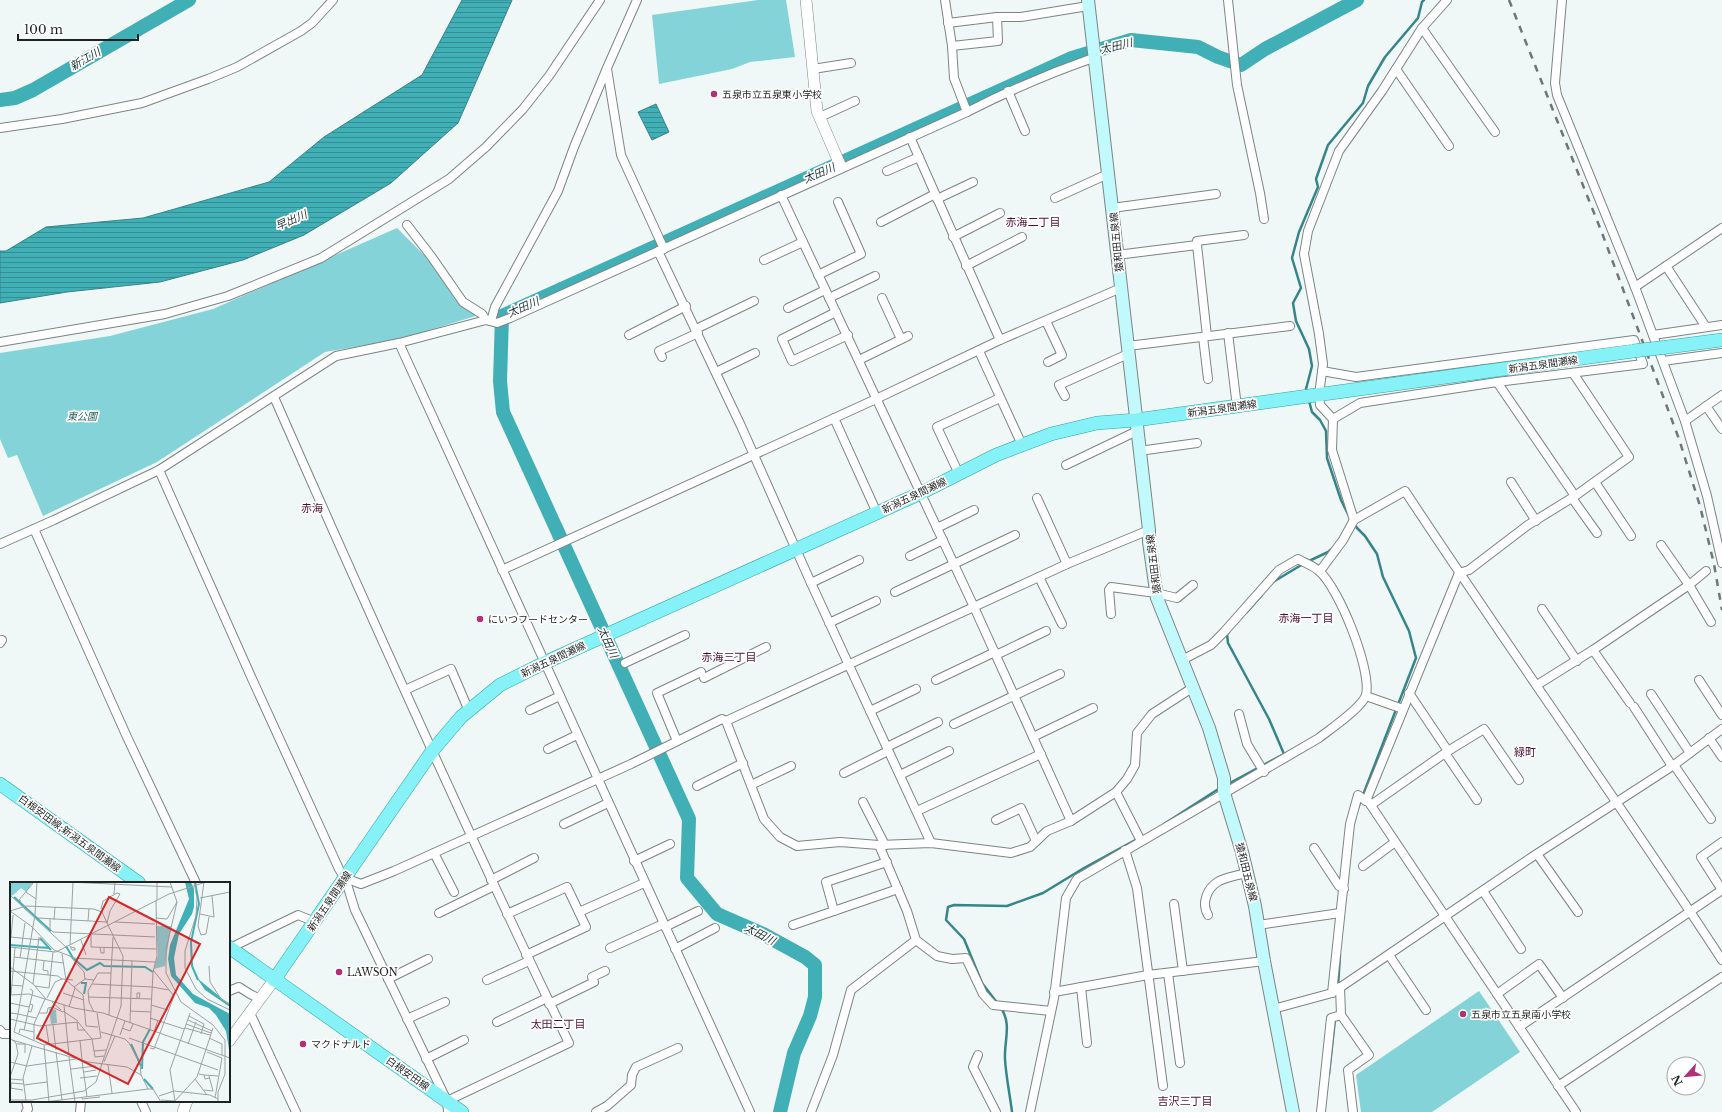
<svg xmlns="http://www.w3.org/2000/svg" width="1722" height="1112" viewBox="0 0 1722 1112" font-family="'Libre Baskerville','Noto Sans JP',serif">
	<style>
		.green { fill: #84d3d8 }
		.water { fill: url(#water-rules); stroke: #36858a }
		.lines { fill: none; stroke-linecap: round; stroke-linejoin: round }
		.stream { stroke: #36858a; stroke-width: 2.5 }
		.river { stroke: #40afb6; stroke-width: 14 }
		.minor-casing { stroke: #7d8484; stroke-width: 10 }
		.tertiary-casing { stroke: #7d8484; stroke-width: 12 }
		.secondary-casing { stroke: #7d8484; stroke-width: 14 }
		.primary-casing { stroke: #2da4aa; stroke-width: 14 }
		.minor { stroke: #fff; stroke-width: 8 }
		.tertiary { stroke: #fff; stroke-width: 11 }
		.secondary { stroke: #c2f9fc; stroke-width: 12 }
		.primary { stroke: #86f2f8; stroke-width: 13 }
		.rail { stroke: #717575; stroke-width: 2.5; stroke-dasharray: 7 7; stroke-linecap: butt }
		.primary-bridge-casing { stroke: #2da4aa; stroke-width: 14; stroke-linecap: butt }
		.primary-bridge { stroke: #86f2f8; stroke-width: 13 }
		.poi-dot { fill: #b33079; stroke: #fff; stroke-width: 1.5 }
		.labels { text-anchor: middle; stroke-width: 3.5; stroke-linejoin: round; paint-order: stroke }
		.poi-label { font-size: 10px; fill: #1f2222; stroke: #fff; text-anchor: start }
		.street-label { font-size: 10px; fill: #1f2222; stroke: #fff }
		.park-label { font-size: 10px; font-style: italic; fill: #266265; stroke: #fff }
		.water-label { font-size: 11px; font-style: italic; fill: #1a3234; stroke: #fff }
		.neighbourhood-label { font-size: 11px; fill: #4d0f32; stroke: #fff }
		.inset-river { fill: none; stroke: #40afb6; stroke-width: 2 }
		.inset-road { fill: none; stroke: #9ca2a2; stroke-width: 1 }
		.view { fill: #d62828; fill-opacity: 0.15; stroke: #d62828; stroke-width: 2 }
		.inset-edge { fill: none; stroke: #1f2222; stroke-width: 2 }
	</style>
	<defs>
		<pattern id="water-rules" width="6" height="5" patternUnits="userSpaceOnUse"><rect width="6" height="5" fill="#40afb6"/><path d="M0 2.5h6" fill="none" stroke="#358e94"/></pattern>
	</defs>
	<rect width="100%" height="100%" fill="#f0f7f7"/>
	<g class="green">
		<polygon points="758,0 786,0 795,57 750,62 732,69 659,84 652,15"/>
		<polygon points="397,228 427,258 462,304 479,315 397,340 325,352 157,462 43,516 17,455 8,458 0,439 0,353 110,336 213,309"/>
		<polygon points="1479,991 1520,1052 1432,1112 1361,1112 1356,1075"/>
	</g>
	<g class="water">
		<polygon points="462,0 512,0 458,123 391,183 304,235 243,260 160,282 67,292 0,303 0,251 6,251 46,227 143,218 269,182 324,137 422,75"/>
		<polygon points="656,104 669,132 652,140 638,112"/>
	</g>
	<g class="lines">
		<g class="stream">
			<polyline points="1307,392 1306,389 1312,366 1309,349 1296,321 1293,303 1301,288 1292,258 1299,232 1318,187 1316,179 1328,145 1363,103 1368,86 1385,57 1418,18 1422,2 1424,0"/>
			<polyline points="1309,401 1312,412 1320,420 1326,431 1327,458 1341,500 1350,518"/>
			<polyline points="1353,524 1365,536 1377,554 1383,577 1409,631 1416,658 1358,808"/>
			<polyline points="1307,562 1328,552 1333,548"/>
			<polyline points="1273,582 1303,564"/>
			<polyline points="1247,612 1262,595"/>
			<polyline points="1228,784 1284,754 1269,719 1228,643 1227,634 1229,632"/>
			<polyline points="1164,824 1220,788"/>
			<polyline points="1338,986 1340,955"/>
			<polyline points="998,1004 982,983 964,939 946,920 948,907 954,905 1007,906 1043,893 1084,868 1139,838"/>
			<path d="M1001 1008C1012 1024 1004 1041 1005 1059 1006 1077 1010 1095 1012 1112"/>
			<polyline points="1329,1074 1335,1019"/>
		</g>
		<g class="river">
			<polyline points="0,100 15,98 33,90 189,0"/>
			<polyline points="780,1112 794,1053 810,1016 815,997 815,965 805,957 763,934 717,914 687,878 689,819 503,412 500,381 502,316 1072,58 1131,40 1198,47 1218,57 1241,65 1265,49 1357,0"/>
		</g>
		<defs>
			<g id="minor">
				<polyline points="945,0 952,46 954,78 967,112"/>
				<polyline points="1228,0 1237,85 1260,193 1264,219"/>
				<polyline points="1562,0 1555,83 1557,95 1635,287 1685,421 1707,496 1722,563"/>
				<polyline points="948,23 997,17 1021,17 1088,6"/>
				<polyline points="1422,28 1495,132"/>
				<polyline points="952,46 998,41 997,17"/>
				<polyline points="607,69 621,155 664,249"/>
				<polyline points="813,69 851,63"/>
				<polyline points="1396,69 1449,146"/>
				<polyline points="1008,91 1025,131"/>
				<polyline points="820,117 855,101"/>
				<polyline points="0,128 62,119 142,103 208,79 237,67 301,31 312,23 333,0"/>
				<polyline points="910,137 1000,340"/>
				<polyline points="887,171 919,157"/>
				<polyline points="781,195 974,607 1071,821"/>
				<polyline points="1055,198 1108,174"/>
				<polyline points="937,199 973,182"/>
				<polyline points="1112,208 1216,194"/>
				<polyline points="881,222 935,194"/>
				<polyline points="407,225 431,256 463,302 482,314 486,320"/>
				<polyline points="953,237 1000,213"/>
				<polyline points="1197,245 1197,241 1244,235"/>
				<polyline points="658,251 741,426 811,583 931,843"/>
				<polyline points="1117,255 1197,245 1207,336"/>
				<polyline points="764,260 803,242"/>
				<polyline points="966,266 1022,237"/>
				<polyline points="1666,266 1706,327"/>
				<polyline points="818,275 861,254 838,202"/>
				<polyline points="1635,287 1722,228"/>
				<polyline points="829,298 875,276"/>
				<polyline points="882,298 901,339"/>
				<polyline points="788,308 825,290"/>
				<polyline points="836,312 782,339 792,361 848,335"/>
				<polyline points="491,321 495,307 558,191 574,147 607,68 637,0"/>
				<polyline points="1046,321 1062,355 1048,362"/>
				<polyline points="696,329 754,301"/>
				<polyline points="1228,333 1237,407"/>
				<polyline points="629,335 686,306"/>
				<polyline points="1653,335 1722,325"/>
				<polyline points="1203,337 1208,379"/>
				<polyline points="0,342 165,314 228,296 321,258 449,179 486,147 523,109 549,76 600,0"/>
				<polyline points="399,343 750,1112"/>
				<polyline points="1128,346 1290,326"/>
				<polyline points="979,351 1022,445"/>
				<polyline points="662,357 659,351 698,333"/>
				<polyline points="859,360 908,336"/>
				<polyline points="1663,361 1722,353"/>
				<polyline points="1322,371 1356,377 1634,340 1643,364 1497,382 1360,403 1333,419"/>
				<polyline points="716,372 755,353"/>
				<polyline points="1497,382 1575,496"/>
				<polyline points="1065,396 1059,385 1128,354"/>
				<path d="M274 397C369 613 466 830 569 1043L447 1101"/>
				<polyline points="1706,406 1722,429"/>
				<polyline points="834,418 877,513"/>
				<polyline points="1685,421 1722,395"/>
				<polyline points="1139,451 1197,443"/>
				<polyline points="1066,465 1137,431"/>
				<polyline points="159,470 253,681 339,869 345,878 355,910 447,1101 448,1112"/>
				<polyline points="959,474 937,427 1000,398"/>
				<polyline points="1511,482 1536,521"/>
				<polyline points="1595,482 1631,536"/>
				<polyline points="1037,498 1067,564"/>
				<polyline points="1572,498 1597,533"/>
				<polyline points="1354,520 1332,450 1333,419 1320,405 1319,395 1323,364 1319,334 1304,254 1308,231 1339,151 1382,91 1422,28 1447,0"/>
				<polyline points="937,528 974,510"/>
				<polyline points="34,529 127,737 196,883"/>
				<path d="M0 544 54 520 159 470 336 356 399 343 486 320 497 323 510 318 967 112C1008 91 1050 73 1093 58"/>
				<polyline points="1661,545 1689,585 1711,622"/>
				<polyline points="910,556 943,540"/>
				<polyline points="502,570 876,399 1000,340 1121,288"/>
				<path d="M1320 571 1343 540 1354 520 1405 491C1509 649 1619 802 1722 960"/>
				<polyline points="1459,573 1366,801 1368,801 1576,1112"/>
				<polyline points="1459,573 1469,570 1528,525 1575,496 1629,457 1573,373"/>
				<polyline points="1039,577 1062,624"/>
				<polyline points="811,583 859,560"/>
				<polyline points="895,592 1015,535"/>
				<polyline points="1542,609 1577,661"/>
				<polyline points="1111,614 1109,590 1111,587 1156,593 1177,598 1193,585"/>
				<polyline points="829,623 876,601"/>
				<polyline points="0,643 2,640"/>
				<polyline points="1593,650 1630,703"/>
				<polyline points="996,655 1046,631"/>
				<polyline points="625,663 685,635"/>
				<polyline points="704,678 766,647"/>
				<polyline points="936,680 995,652"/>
				<polyline points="1699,680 1722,715"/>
				<polyline points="1537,685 1593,650 1689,585 1706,571"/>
				<polyline points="405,690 451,669 469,711"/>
				<polyline points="1651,694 1690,753"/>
				<polyline points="1366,696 1403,709"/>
				<polyline points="1634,707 1672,766"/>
				<polyline points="530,710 560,696"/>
				<polyline points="870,711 916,689"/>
				<polyline points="1239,714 1247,744 1264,772"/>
				<polyline points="726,721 1067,564 1149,530"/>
				<polyline points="954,724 1060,674"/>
				<polyline points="1033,737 1093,708"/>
				<polyline points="1709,738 1722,757"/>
				<polyline points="677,741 657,693 701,672"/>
				<polyline points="887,747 938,722"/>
				<polyline points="548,749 577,735"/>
				<polyline points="1448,751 1484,729 1519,780"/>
				<polyline points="1445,753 1477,800"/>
				<polyline points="1674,765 1711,819"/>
				<polyline points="844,773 888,751"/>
				<polyline points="900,775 949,751"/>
				<polyline points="751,785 791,766"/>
				<polyline points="697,786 743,763"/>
				<polyline points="1116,792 1141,841"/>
				<polyline points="863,802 885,845"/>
				<polyline points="1371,805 1448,751 1409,693"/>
				<polyline points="917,811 1041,754"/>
				<polyline points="996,820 1021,808 1036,841"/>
				<polyline points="564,824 608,803"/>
				<polyline points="879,845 907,911 916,940 937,956 952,959 966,958 983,994 993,1005 1051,1011"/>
				<polyline points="1314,848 1339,886 1344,889"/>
				<polyline points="1125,850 1137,888 1163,1086"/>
				<polyline points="434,853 454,892"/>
				<polyline points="1537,854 1578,912"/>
				<polyline points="634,861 670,844"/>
				<polyline points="1363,866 1395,842"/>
				<polyline points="345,878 361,884 394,871 631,764 722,719 726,721 764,819 780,837 797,846 840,842 879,845 931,843 1011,853 1030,847 1047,831 1071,821 1116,792 1127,779 1135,765 1137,733 1152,714 1192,688"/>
				<polyline points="491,880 534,858"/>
				<polyline points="1483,891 1521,949"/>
				<polyline points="1174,904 1183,971"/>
				<polyline points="834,911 826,882 887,862"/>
				<polyline points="579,912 644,883"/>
				<polyline points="439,913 494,886"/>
				<polyline points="507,914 567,887 586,927 526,955"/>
				<path d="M1208 915C1201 903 1207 888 1219 881 1227 877 1238 875 1247 873"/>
				<polyline points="793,925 898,889"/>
				<polyline points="1258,925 1340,913"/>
				<polyline points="665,927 698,911"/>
				<polyline points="230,948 298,915 315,922"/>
				<polyline points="610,948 663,924"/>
				<polyline points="675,949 715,928"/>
				<polyline points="1389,955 1426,1010"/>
				<polyline points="1168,973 1180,1063"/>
				<polyline points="388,979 428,959"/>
				<polyline points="487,980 529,961"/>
				<polyline points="1081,987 1087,1043"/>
				<polyline points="1340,987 1341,1015 1369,1055 1348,1070 1353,1112"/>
				<polyline points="229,991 239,987 250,994 260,999"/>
				<polyline points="1054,992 1148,975 1264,961"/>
				<polyline points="1332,993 1350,824 1358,795 1366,801"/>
				<polyline points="1497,994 1539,964 1563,998"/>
				<polyline points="549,1004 594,982 592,977 605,971"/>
				<polyline points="1273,1009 1332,993 1532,857 1674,765 1722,729"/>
				<polyline points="250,1013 296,1112"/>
				<polyline points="407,1019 445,1002"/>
				<polyline points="497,1022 547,998"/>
				<polyline points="1519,1027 1722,890 1701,857 1722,842"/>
				<polyline points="0,1030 3,1034 11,1034"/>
				<polyline points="978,1055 973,1067 996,1112"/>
				<polyline points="426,1059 464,1040"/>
				<polyline points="1558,1086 1722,977"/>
				<polyline points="26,1101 28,1109 26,1112"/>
				<polyline points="141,1101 146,1112"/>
				<polyline points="80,1112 81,1101"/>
				<polyline points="596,1112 607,1106 631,1085 632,1075 636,1067 678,1048"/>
				<polyline points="811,1112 833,1055 851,990 916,940"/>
				<path d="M1030 1112 1054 998 1066 898 1077 879 1319 738C1329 730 1362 708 1366 695 1372 670 1339 588 1319 571 1314 566 1305 563 1298 559L1279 570 1224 632 1211 645 1182 660"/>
				<polyline points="1321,1112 1331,1018 1341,1015"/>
			</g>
			<g id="tertiary">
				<polyline points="806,0 817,111 841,167"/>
				<polyline points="229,1041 274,980"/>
				<polyline points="183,1112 187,1101"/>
			</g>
			<polyline id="secondary" points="1088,0 1149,530 1149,542 1157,598 1209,728 1224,778 1224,793 1242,852 1255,906 1264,961 1293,1112"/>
			<g id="primary">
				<polyline points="1668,347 1722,340"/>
				<polyline points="0,784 139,883"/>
				<polyline points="229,947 462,1112"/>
				<polyline points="274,980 433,750 461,717 500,685 544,663 921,493 996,455 1051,434 1097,423 1136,420 1633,351"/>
			</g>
		</defs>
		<use href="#minor" class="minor-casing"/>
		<use href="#tertiary" class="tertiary-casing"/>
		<use href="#secondary" class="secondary-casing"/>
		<use href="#primary" class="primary-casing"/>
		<use href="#minor" class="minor"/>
		<use href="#tertiary" class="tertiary"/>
		<use href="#secondary" class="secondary"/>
		<use href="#primary" class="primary"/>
		<polyline class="rail" points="1509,0 1602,233 1679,439 1700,506 1714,564 1722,610"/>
		<defs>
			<polyline id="primary-bridge" points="1633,351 1668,347"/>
		</defs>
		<use href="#primary-bridge" class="primary-bridge-casing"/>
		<use href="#primary-bridge" class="primary-bridge"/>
	</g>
	<g class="poi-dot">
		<circle cx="714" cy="94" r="4"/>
		<circle cx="480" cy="619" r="4"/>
		<circle cx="339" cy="972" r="4"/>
		<circle cx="1463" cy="1014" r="4"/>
		<circle cx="303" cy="1044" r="4"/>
	</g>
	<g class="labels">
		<g class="poi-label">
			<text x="722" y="98">五泉市立五泉東小学校</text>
			<text x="488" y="623">にいつフードセンター</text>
			<text x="347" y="976">LAWSON</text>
			<text x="1471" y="1018">五泉市立五泉南小学校</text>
			<text x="311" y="1048">マクドナルド</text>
		</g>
		<g class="street-label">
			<text transform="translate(1116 242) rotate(-96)" y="4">猿和田五泉線</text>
			<text transform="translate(1543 364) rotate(-8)" y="4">新潟五泉間瀬線</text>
			<text transform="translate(1222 408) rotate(-8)" y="4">新潟五泉間瀬線</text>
			<text transform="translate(914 495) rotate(-25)" y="4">新潟五泉間瀬線</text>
			<text transform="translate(1153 564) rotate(-97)" y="4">猿和田五泉線</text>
			<text transform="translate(553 659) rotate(-25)" y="4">新潟五泉間瀬線</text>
			<text transform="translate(70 833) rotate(36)" y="4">白根安田線;新潟五泉間瀬線</text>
			<text transform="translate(1247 872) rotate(76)" y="4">猿和田五泉線</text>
			<text transform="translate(329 901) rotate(-56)" y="4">新潟五泉間瀬線</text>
			<text transform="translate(408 1073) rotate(35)" y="4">白根安田線</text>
		</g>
		<g class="park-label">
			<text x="82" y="420">東公園</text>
		</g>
		<g class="water-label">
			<text transform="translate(1116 46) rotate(-14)" y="4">太田川</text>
			<text transform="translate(85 59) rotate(-30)" y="4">新江川</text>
			<text transform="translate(819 173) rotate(-24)" y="4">太田川</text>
			<text transform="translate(291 220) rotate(-24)" y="4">早出川</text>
			<text transform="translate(523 307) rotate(-24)" y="4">太田川</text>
			<text transform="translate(608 642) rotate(65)" y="4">太田川</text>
			<text transform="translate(760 934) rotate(27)" y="4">太田川</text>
		</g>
		<g class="neighbourhood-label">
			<text x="1033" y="226">赤海二丁目</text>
			<text x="312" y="512">赤海</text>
			<text x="1306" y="622">赤海一丁目</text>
			<text x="729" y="661">赤海三丁目</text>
			<text x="1525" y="756">緑町</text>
			<text x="558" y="1028">太田二丁目</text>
			<text x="1185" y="1105">吉沢三丁目</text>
		</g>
	</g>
	<g transform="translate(10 882)">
		<rect width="220" height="220" fill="#f0f7f7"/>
		<path d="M0 0H23L16 10 11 6 2 14 0 12ZM146 44H161L155 84 144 87 148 73ZM39 126 46 128 47 141 41 142Z" fill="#84d3d8"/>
		<path d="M175 0H181L184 7V25L182 32 169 52 164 76 166 93 183 112 220 132V174L216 149 206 133 199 126 185 121 161 94 158 77 160 63 179 17ZM187 96 220 123V125L195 108Z" fill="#40afb6"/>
		<path class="inset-river" d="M185 0 189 22 181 60 182 84 188 98M4 15 41 49M30 56 41 68M0 63 39 66M56 64 63 76 77 88 90 81 94 84 135 85 143 90M71 101H76L74 112M121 162 131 184M132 187 133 160 140 147M134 197 143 207"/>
		<path class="inset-road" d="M59 0 162 5M160 0 167 20 156 68V91L171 120 203 143 215 158V192L208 210V220M184 0 187 16 186 34 175 69V86L186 107 197 117 220 128M194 0 188 44 191 53 196 52 199 35M16 10 26 17M104 12 105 0M0 13 56 65M190 16 220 10M147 18V0M11 19 9 18 24 0M91 27 93 19 107 11 110 12 100 29 97 41M0 29 16 24 84 27 92 30 98 43M0 29 21 44 44 68 60 74 74 90 75 97M190 32 204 35 202 14M28 36 97 40M146 36 157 37 167 20M40 37V47L43 50 145 55M44 38 45 25M78 39 79 27M105 40 145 42M81 52V65L146 67M0 55 31 58M1 55 3 33M71 58 76 73M60 63 63 0M60 64 62 68H65V66L61 65M0 65 46 70 159 12 196 0M90 65 91 71H94V65M52 72 56 98 73 113 76 144M4 75 54 81M10 76 15 41M62 76 145 80M34 79 33 88 38 89V93M199 84 200 100 211 117 220 122M0 85 23 102 36 117M143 88 164 114M0 89 48 94 52 97M23 102 29 55M82 102 142 105M0 103 13 104M25 104 39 106M64 105 75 97 84 98M142 105 159 108M39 106 43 70M53 111 74 118M0 113 19 112 64 126 93 131 220 176M1 113 5 66M78 115 141 117M37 116 45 100 52 97 63 98M127 117V111H130L129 117M42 120 51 128M0 121 19 125M54 123 59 173M141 123 158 128M59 125 65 106M18 129 21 130 23 123 20 122M53 129 68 139M120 129 141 130M84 130 79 120 78 109 88 91H101L103 55M0 131 8 132 4 150 34 163 39 220M29 131H37L38 126 42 125 53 130M8 132 25 33 27 0M8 132 26 136M99 133 101 91M179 134 194 142 191 152M140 136 174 147M0 137 30 144 68 140 82 157 85 175 94 174M178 138 202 149M67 140 68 148H75M120 141 122 79M176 142 201 151M36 143 39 162M43 143 46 168M76 144 88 145M112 146 120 149 123 142M175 146 200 153M14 148 23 109 20 107M140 148 143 90 147 74 146 19M91 150 115 157 119 161 130 181 131 193M144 150 148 138M9 151 10 147 24 150M110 153 115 139M0 156 6 161 8 172 0 195M119 156 208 188M199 156 212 162V173M2 158 78 180 117 185 131 193 138 207M24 158V142L35 117M70 159 72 177M7 162H15V171M178 162 186 140M34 163 91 156 87 131M140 166 144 167 164 114M0 168V180L17 184 66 177M84 169 96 168M46 170 52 218M197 170 212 176 205 216M59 175 65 220M72 179 77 215M94 180 105 154M98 183 102 211M61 187 86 184M74 190 86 188M189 192 194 193 195 197 200 196M194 193 208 194M70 196 87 194M0 197 13 198M185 197 197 213M14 203 37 200M0 206 13 208M1 206V201L14 202M194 208 203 209 199 194M149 214 164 209 200 213 208 217M72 215V217L90 215M0 218H22L74 209 86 200 111 124 113 74 98 43M151 218 165 219 160 188 180 131M16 219 13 196 22 164M35 220 138 207H143L151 220M164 220 187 195 203 146"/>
		<path class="view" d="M99 15 190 62 118 202 27 156Z"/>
		<rect width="220" height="220" class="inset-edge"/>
	</g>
	<g transform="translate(1686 1076) rotate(243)"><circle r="19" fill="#ffffff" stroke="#a5a7a7"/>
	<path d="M0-3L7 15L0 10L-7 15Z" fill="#b33079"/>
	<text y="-6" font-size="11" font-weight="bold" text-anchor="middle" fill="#1f2222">N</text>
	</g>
	<path d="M18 34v6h120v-6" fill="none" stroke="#1f2222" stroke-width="2"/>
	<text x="24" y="34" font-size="12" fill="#1f2222" stroke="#ffffff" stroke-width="3" paint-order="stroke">100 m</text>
</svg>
